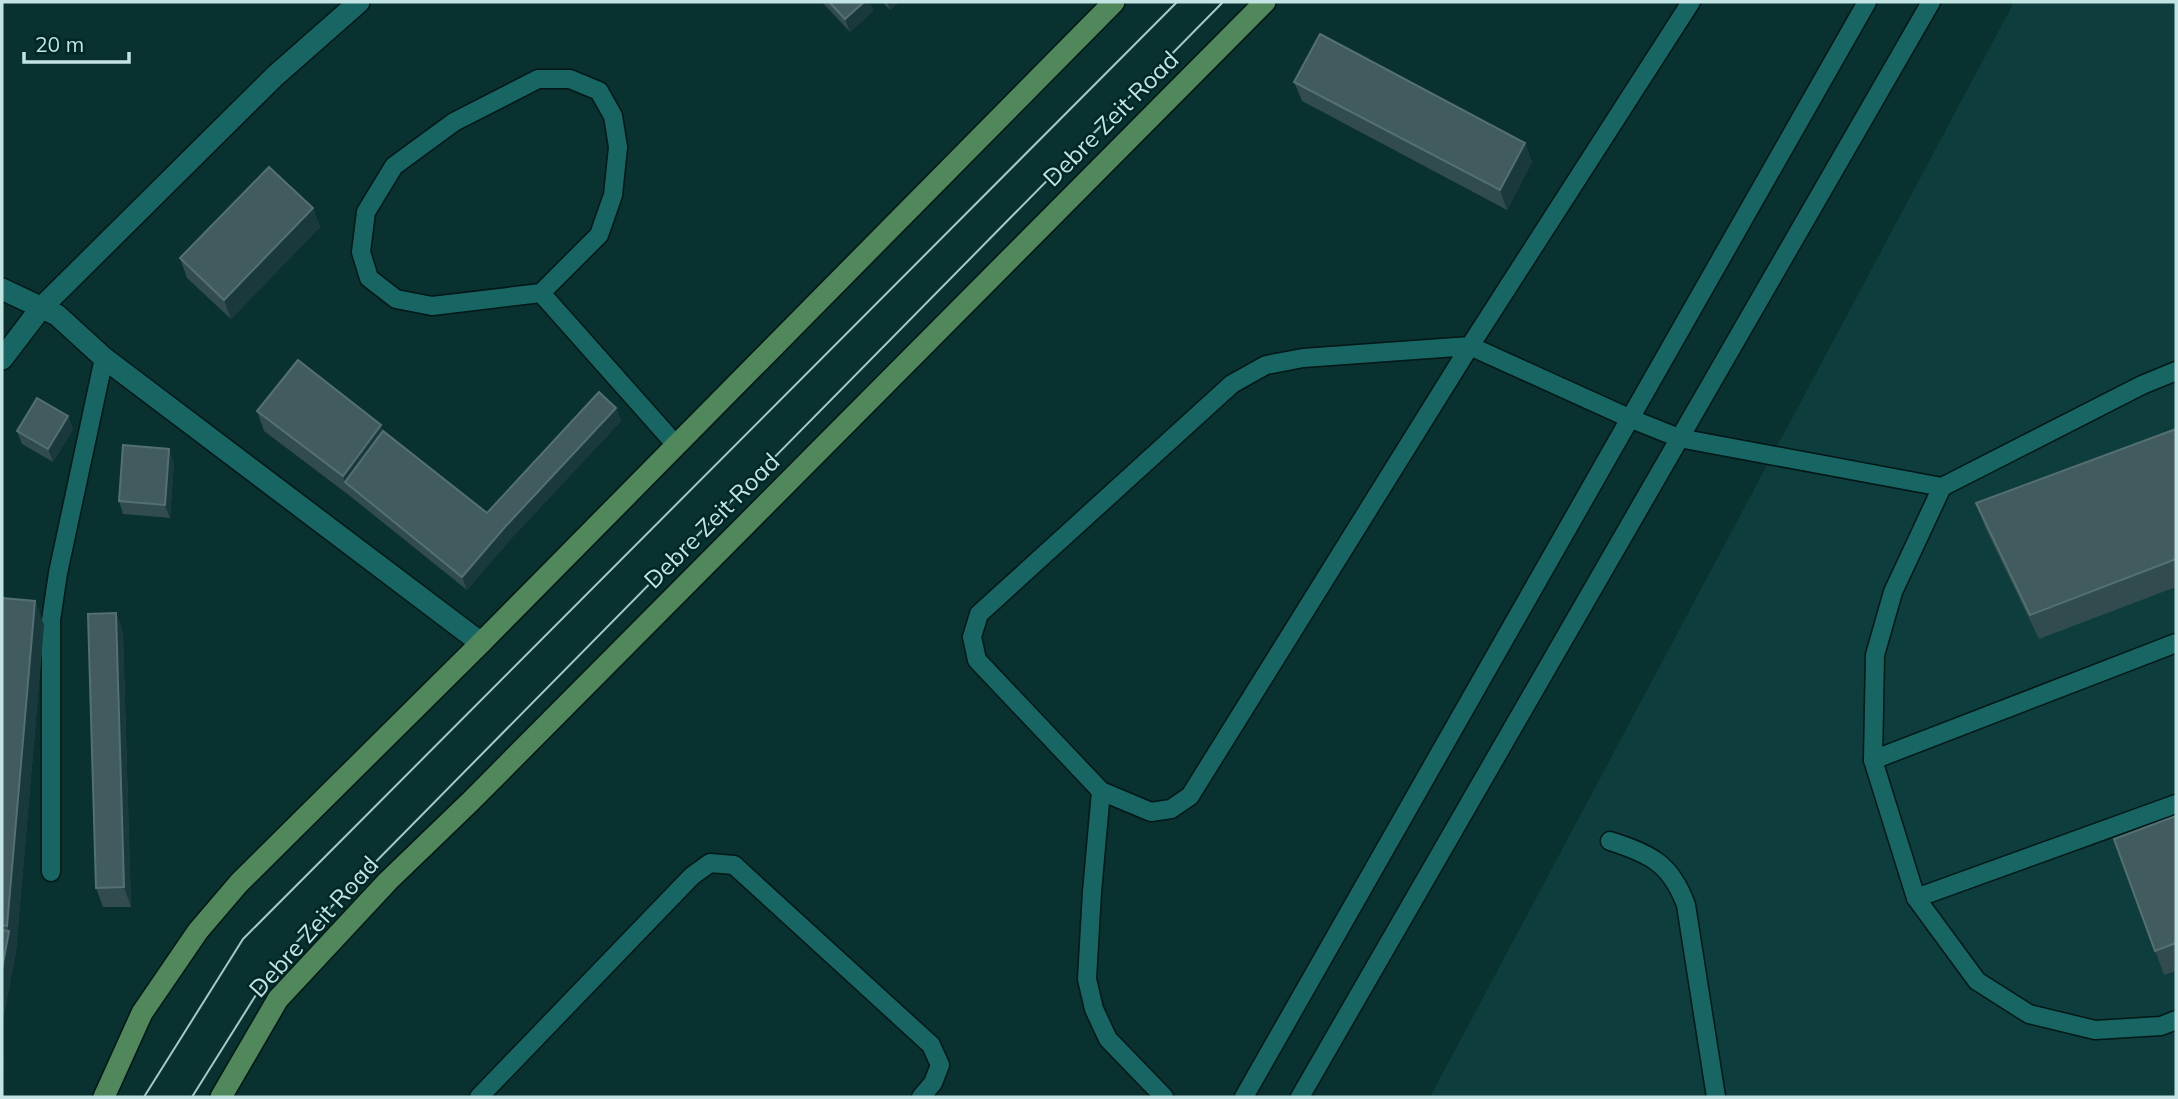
<svg xmlns="http://www.w3.org/2000/svg" width="2178" height="1099" viewBox="0 0 2178 1099" font-family="Mulish,sans-serif">
	<style>
		.built { fill: #0d3d3c }
		.lines { fill: none; stroke-linecap: round; stroke-linejoin: round }
		.service-casing { stroke: #021716; stroke-width: 21 }
		.minor-casing { stroke: #021716; stroke-width: 24 }
		.primary-casing { stroke: #021716; stroke-width: 24 }
		.service { stroke: #186664; stroke-width: 18 }
		.minor { stroke: #186664; stroke-width: 21 }
		.primary { stroke: #50875b; stroke-width: 21 }
		.tram { stroke: #a6c9c7; stroke-width: 2 }
		.wall { fill: #314b4f }
		.shaded-wall { fill: #1a393c }
		.building { fill: #415b5f; stroke: #557073; stroke-width: 2 }
		.labels { text-anchor: middle; stroke-width: 5; stroke-linejoin: round; paint-order: stroke }
		.street-label { font-size: 24px; fill: #c2e4e2; stroke: #002726 }
	</style>
	<rect width="100%" height="100%" fill="#08312f"/>
	<polygon class="built" points="2014,2 2176,2 2176,1097 1430,1097"/>
	<g class="lines">
		<defs>
			<g id="service">
				<polyline points="1691,2 1470,346 1190,796 1171,809 1151,812 1101,791 977,660 972,637 979,614 1232,384 1266,365 1303,358 1470,346 1629,418 1679,438 1942,487 2142,385 2176,371"/>
				<polygon points="538,79 570,79 599,91 613,116 618,147 613,195 599,235 541,293 432,306 396,299 369,278 361,252 366,212 394,166 454,122"/>
				<polyline points="541,293 676,445"/>
				<polyline points="1942,487 1893,592 1875,655 1873,760 1916,898 1977,981 2029,1014 2095,1030 2161,1026 2176,1020"/>
				<polyline points="1873,760 2176,643"/>
				<polyline points="1101,791 1092,892 1087,979 1094,1009 1108,1039 1164,1097"/>
				<path d="M1610 841C1651 854 1671 864 1686 905L1716 1097"/>
				<polyline points="51,872 51,620 58,573 104,358"/>
				<polyline points="1916,898 2176,804"/>
				<polyline points="479,1097 692,876 710,863 734,865 931,1045 940,1065 933,1083 921,1097"/>
				<polyline points="1244,1097 1867,2"/>
				<polyline points="1300,1097 1931,2"/>
			</g>
			<g id="minor">
				<polyline points="2,289 57,315 104,358 481,643"/>
				<polyline points="2,359 41,308 275,76 359,2"/>
			</g>
			<g id="primary">
				<polyline points="104,1097 142,1013 198,931 239,883 481,643 1114,2"/>
				<polyline points="221,1097 278,999 388,881 471,801 1265,2"/>
			</g>
		</defs>
		<use href="#service" class="service-casing"/>
		<use href="#minor" class="minor-casing"/>
		<use href="#primary" class="primary-casing"/>
		<use href="#service" class="service"/>
		<use href="#minor" class="minor"/>
		<use href="#primary" class="primary"/>
		<g class="tram">
			<polyline points="144,1097 243,939 1177,2"/>
			<polyline points="192,1097 276,963 1223,2"/>
		</g>
	</g>
	<g class="wall">
		<polygon points="822,2 870,2 873,11 850,32"/>
		<polygon points="882,2 899,2 890,10"/>
		<polygon points="1294,82 1525,143 1532,162 1507,210 1302,101"/>
		<polygon points="313,208 320,227 231,319 187,278 180,258"/>
		<polygon points="616,408 621,421 509,541 467,590 350,496 264,431 257,411 383,431 487,513"/>
		<polygon points="68,416 73,429 53,462 22,444 17,431"/>
		<polygon points="2176,429 2176,587 2039,639 1985,527 1976,503"/>
		<polygon points="174,462 170,518 123,514 119,501"/>
		<polygon points="2,598 35,601 44,625 16,951 2,1024"/>
		<polygon points="116,613 123,633 131,907 103,907 96,888"/>
		<polygon points="2176,816 2176,971 2164,975 2114,839"/>
	</g>
	<g class="shaded-wall">
		<polygon points="864,2 870,2 873,11 850,32 845,19"/>
		<polygon points="887,2 899,2 890,10"/>
		<polygon points="1525,143 1532,162 1507,210 1500,190"/>
		<polygon points="313,208 320,227 231,319 224,300"/>
		<polygon points="616,408 621,421 509,541 467,590 462,577 504,528"/>
		<polygon points="68,416 73,429 53,462 48,449"/>
		<polygon points="381,425 388,445 345,482 343,476"/>
		<polygon points="169,449 174,462 170,518 165,505"/>
		<polygon points="35,601 44,625 16,951 2,1024 2,969 9,931 7,926"/>
		<polygon points="116,613 123,633 131,907 124,887"/>
		<polygon points="2,1056 4,1062 2,1073"/>
	</g>
	<g class="building">
		<polygon points="829,2 864,2 845,19"/>
		<polygon points="1320,34 1525,143 1500,190 1294,82"/>
		<polygon points="269,167 313,208 224,300 180,258"/>
		<polygon points="298,360 381,425 343,476 257,411"/>
		<polygon points="599,392 616,408 504,528 462,577 345,482 383,431 487,513"/>
		<polygon points="37,398 68,416 48,449 17,431"/>
		<polygon points="2176,429 2176,559 2030,615 1976,503"/>
		<polygon points="123,445 169,449 165,505 119,501"/>
		<polygon points="2,598 35,601 7,926 2,925"/>
		<polygon points="116,613 124,887 96,888 88,614"/>
		<polygon points="2176,816 2176,943 2155,951 2114,839"/>
		<polygon points="2,930 9,931 2,969"/>
	</g>
	<g class="labels">
		<g class="street-label">
			<text transform="translate(1111 119) rotate(-45)" y="8">Debre Zeit Road</text>
			<text transform="translate(712 521) rotate(-45)" y="8">Debre Zeit Road</text>
			<text transform="translate(314 927) rotate(-48)" y="8">Debre Zeit Road</text>
		</g>
	</g>
	<rect width="2178" height="1099" fill="none" stroke="#c2e4e2" stroke-width="7"/>
	<path d="M24 52v10h105v-10" fill="none" stroke="#c2e4e2" stroke-width="3.5"/>
	<text x="35" y="52" font-size="21" fill="#c2e4e2" stroke="#002726" stroke-width="5" paint-order="stroke">20 m</text>
</svg>
